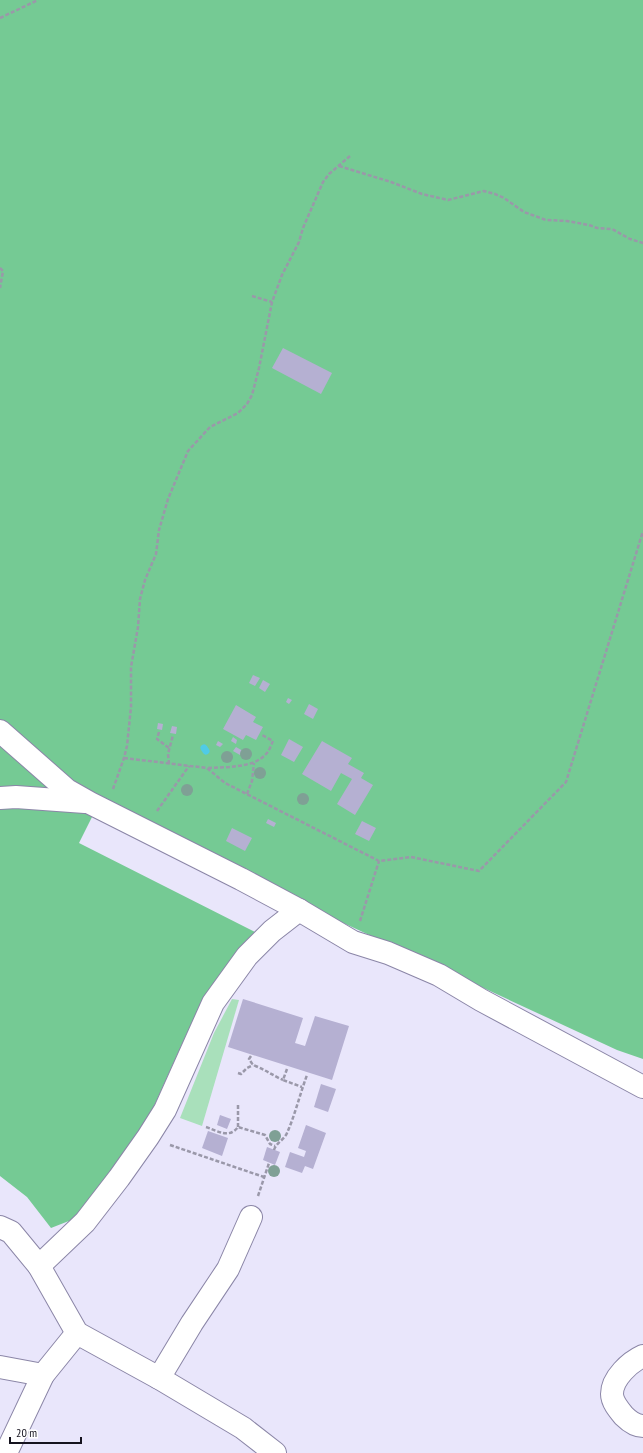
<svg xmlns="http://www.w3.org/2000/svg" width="643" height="1453" viewBox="0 0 643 1453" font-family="'PT Sans Narrow',sans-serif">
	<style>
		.green { fill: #a9e0bb }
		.forest { fill: #75ca94 }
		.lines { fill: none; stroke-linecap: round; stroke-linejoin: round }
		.stream { stroke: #50cbe6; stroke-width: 7 }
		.building { fill: #b5b0d2 }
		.minor-casing { stroke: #8b86a7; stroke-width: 24 }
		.path { stroke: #9a98a9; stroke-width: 2.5; stroke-dasharray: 4 2; stroke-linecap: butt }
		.minor { stroke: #fff; stroke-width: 22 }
		.tree { fill: #7fa095 }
	</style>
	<rect width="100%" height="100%" fill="#e9e6fb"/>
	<polygon class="green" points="232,999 239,1000 202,1126 180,1118 214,1033"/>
	<polygon class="forest" points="0,0 643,0 643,1059 617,1050 311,908 100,801 79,843 259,934 224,970 187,1033 150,1115 79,1217 51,1228 27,1197 0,1176"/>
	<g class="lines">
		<polyline class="stream" points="204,748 206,751"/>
	</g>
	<g class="building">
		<polygon points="283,348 332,373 321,394 272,368"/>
		<polygon points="253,675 260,678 255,686 249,683"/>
		<polygon points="263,680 270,684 265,692 259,688"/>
		<polygon points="288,698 292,700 289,704 286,702"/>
		<polygon points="309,704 318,709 313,719 304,714"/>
		<polygon points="236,705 256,717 253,722 263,727 256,740 246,735 243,740 223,729"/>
		<polygon points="158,723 163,724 162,730 157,729"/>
		<polygon points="172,726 177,727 176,734 170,733"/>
		<polygon points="233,737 237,740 236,744 231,741"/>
		<polygon points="289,739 303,747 294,762 281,755"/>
		<polygon points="218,741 223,744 220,747 216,745"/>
		<polygon points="322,741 352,758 348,764 364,773 361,778 373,785 355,815 337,804 352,779 341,773 331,791 302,774"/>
		<polygon points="236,747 243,751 240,755 233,751"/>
		<polygon points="268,819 276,823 274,827 266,823"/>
		<polygon points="362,821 376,828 369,841 355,834"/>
		<polygon points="232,828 252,838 245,851 226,841"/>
		<polygon points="243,999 303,1018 295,1043 305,1046 315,1016 349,1026 332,1080 228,1047"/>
		<polygon points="321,1084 336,1089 328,1112 314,1107"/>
		<polygon points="220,1115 231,1119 227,1129 217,1125"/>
		<polygon points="306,1125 326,1133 313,1169 305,1166 302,1173 285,1167 290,1152 304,1157 306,1151 298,1148"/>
		<polygon points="208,1131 228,1138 222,1156 202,1148"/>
		<polygon points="267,1147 280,1152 275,1165 263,1160"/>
	</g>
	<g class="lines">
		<defs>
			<g id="minor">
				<polyline points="0,731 67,790 90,803 241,879 299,910 353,942 388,953 439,975 481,1000 643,1087"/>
				<polyline points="0,798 16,797 85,802"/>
				<polyline points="0,1227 11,1232 39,1266 77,1333 159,1378 243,1428 275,1453"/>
				<polyline points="39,1266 85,1222 119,1178 148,1137 165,1110 213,1003 247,956 272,931 299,910"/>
				<path d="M643 1356C630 1362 612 1378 612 1394 612 1402 619 1410 624 1416 628 1420 636 1426 643 1426"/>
				<polyline points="0,1367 43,1375"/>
				<polyline points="159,1378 192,1323 228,1269 251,1217"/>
				<polyline points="6,1453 43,1375 77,1333"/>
			</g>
		</defs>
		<use href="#minor" class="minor-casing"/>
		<g class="path">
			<polyline points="0,18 38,0"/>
			<polyline points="339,166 391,182 422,194 448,200 484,191 495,194 504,198 524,212 546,220 567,221 589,225 597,228 612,229 630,239 643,243"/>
			<polyline points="0,268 3,271 0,288"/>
			<polyline points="252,296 272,302"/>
			<polyline points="159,732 157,739 169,748"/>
			<polyline points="124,758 207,768 225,783 379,861 411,857 479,871 566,782 643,531"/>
			<polyline points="169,764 168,754 173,735"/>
			<path d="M208 768C225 767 253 768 265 755 269 752 271 745 273 741L262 735"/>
			<polyline points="113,789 124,758 127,746 131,707 131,667 138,627 140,599 145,580 156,554 159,530 168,499 188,451 210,427 238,413 247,404 252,395 259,368 272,302 282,275 299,242 303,228 323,182 329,174 350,156"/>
			<polyline points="247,794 252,781 254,763"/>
			<polyline points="157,811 189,766"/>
			<polyline points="360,921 379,861"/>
			<path d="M251 1056 249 1059 253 1065C264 1069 272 1075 283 1080"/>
			<polyline points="287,1069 283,1080 302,1087"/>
			<polyline points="238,1073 241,1074 247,1068 253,1065"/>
			<path d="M206 1127C218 1131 229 1139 238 1127L265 1135 270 1144 275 1146"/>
			<polyline points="238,1127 238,1104"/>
			<polyline points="170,1145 264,1177"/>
			<path d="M274 1150C276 1143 284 1140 287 1133 295 1115 300 1094 307 1075"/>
			<polyline points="258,1196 269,1163"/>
		</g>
		<use href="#minor" class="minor"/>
	</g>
	<g class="tree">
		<circle cx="246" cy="754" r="6"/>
		<circle cx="227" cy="757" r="6"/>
		<circle cx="260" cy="773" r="6"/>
		<circle cx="187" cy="790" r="6"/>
		<circle cx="303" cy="799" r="6"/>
		<circle cx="275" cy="1136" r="6"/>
		<circle cx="274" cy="1171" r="6"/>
	</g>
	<path d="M10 1437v6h71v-6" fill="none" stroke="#15131e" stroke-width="2"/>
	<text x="16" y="1437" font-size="12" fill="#15131e" stroke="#ffffff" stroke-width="3" paint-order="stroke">20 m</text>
</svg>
